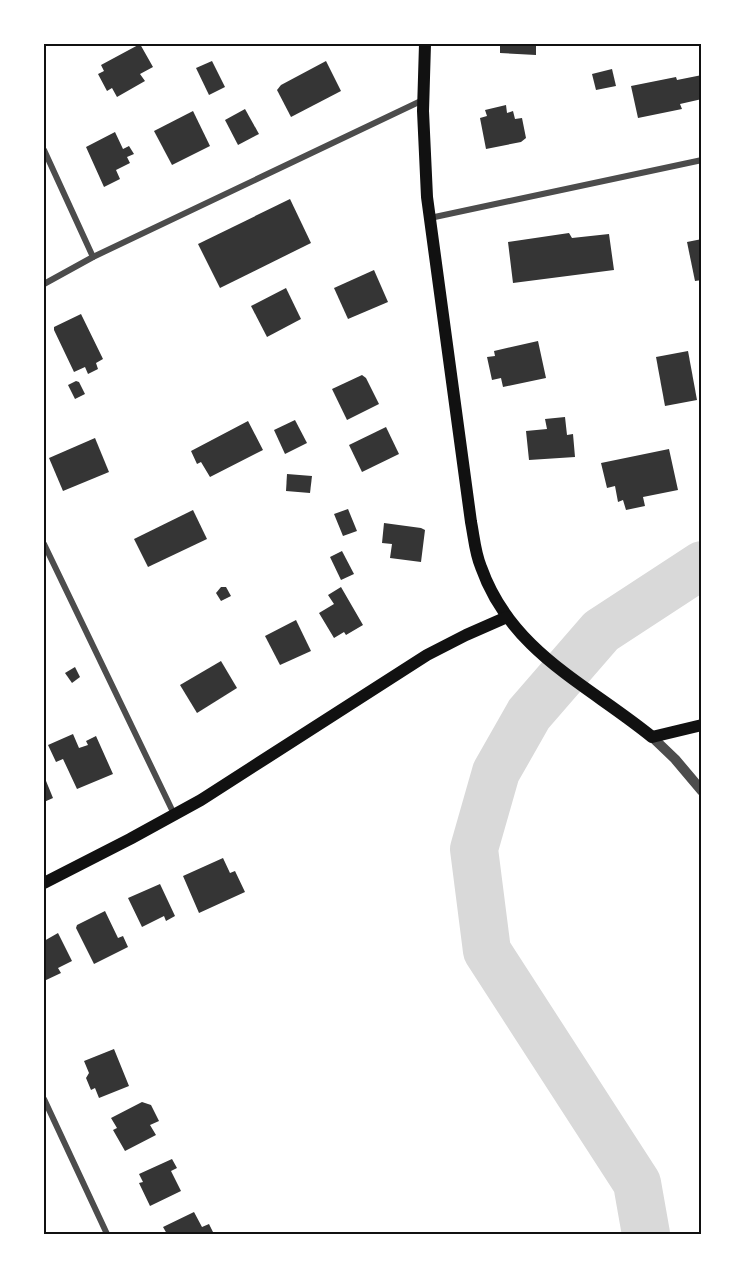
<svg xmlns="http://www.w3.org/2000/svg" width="745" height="1278" viewBox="0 0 745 1278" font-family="'Varela Round',sans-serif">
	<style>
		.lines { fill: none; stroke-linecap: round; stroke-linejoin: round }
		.river { stroke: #d9d9d9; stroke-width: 48 }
		.building { fill: #353535 }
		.minor { stroke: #4c4c4c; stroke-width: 6 }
		.tertiary { stroke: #4c4c4c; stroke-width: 10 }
		.secondary { stroke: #111; stroke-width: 12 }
		.neatline { fill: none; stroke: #111; stroke-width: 2 }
	</style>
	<rect width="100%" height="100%" fill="#fff"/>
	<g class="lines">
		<polyline class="river" points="646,1234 637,1183 487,951 474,849 496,772 529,714 601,631 702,565"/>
	</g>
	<g class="building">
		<polygon points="140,44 153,67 140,74 145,81 117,97 112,88 107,91 98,74 104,71 101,65"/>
		<polygon points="500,44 536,44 536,55 500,53"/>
		<polygon points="212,61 225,87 209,95 196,68"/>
		<polygon points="326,61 341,91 291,117 277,90 281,85"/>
		<polygon points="612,69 616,86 596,90 592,74"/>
		<polygon points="702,75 702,99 680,104 682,109 638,118 631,86 676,77 677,80"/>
		<polygon points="506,105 507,113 513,111 515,119 522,118 526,138 521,142 486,149 480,118 487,116 485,110"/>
		<polygon points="245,109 259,134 238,145 225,120"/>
		<polygon points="193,111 210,146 172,165 154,131"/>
		<polygon points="115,132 123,149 129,146 134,154 127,157 130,163 116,170 120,179 104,187 86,147"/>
		<polygon points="290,199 311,243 220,288 198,244"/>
		<polygon points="569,233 572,238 609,234 614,270 513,283 508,242"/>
		<polygon points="702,239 702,280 695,281 687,242"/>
		<polygon points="374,270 388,302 348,319 334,288"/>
		<polygon points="286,288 301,319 267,337 251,306"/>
		<polygon points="81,314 103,359 96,363 98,369 88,374 85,367 74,372 54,330 54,327"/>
		<polygon points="538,341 546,378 503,387 501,378 492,380 487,357 495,356 494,351"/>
		<polygon points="688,351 697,400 665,406 656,357"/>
		<polygon points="362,375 366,378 379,404 347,420 332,389"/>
		<polygon points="76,381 79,382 85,394 75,399 68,385"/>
		<polygon points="565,417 567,435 573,434 575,457 529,460 526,431 547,429 545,419"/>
		<polygon points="295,420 307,443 285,454 274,430"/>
		<polygon points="248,421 263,450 210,477 201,462 197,464 191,451"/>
		<polygon points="386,427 399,454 362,472 349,445"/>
		<polygon points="95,438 109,472 63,491 49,458"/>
		<polygon points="669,449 678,490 643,497 645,506 626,510 623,500 618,502 615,486 607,488 601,463"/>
		<polygon points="287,474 312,476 310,493 286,491"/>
		<polygon points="348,509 357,531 343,536 334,514"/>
		<polygon points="193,510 207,539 148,567 134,539"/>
		<polygon points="384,523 421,528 425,530 421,562 390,558 392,544 382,543"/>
		<polygon points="342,551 354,574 341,580 330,557"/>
		<polygon points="221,587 226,587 231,596 221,601 216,593"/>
		<polygon points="341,587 363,625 346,635 344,632 334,638 319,613 334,604 328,595"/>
		<polygon points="296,620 311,651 280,665 265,636"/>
		<polygon points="221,661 237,688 197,713 180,685"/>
		<polygon points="75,667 80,677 72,683 65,673"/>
		<polygon points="73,734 79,748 88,745 86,741 96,736 113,774 77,789 63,759 56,762 48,745"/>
		<polygon points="44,776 53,798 44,802"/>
		<polygon points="223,858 230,873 235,871 245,892 199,913 183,876"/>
		<polygon points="160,884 175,916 166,921 164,916 142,927 128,898"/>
		<polygon points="105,911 118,938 123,936 128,947 94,964 76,928 77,925"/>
		<polygon points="58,933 72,961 58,968 61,973 44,981 44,941"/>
		<polygon points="114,1049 129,1086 99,1098 95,1088 91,1090 86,1078 89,1073 84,1061"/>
		<polygon points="142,1102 151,1105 159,1121 150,1125 156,1135 125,1151 113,1130 117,1128 111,1118"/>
		<polygon points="172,1159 177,1168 171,1171 181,1191 150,1206 139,1183 143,1182 139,1174"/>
		<polygon points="194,1212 202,1227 209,1224 214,1234 167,1234 163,1227"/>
	</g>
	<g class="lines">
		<g class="minor">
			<polyline points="44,150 93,257"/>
			<polyline points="430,218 702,160"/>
			<polyline points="44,284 93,257 423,100"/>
			<polyline points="44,544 174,814"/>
			<polyline points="44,1099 107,1234"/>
		</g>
		<polyline class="tertiary" points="652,737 675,759 702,791"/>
		<g class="secondary">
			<path d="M425 44 423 111 427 197 471 522C474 537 475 553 481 567 511 652 587 684 652 737L702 725"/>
			<polyline points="44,883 130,839 201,800 427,655 466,635 507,617"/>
		</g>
	</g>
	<rect width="745" height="1278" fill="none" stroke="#ffffff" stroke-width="90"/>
	<rect x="45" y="45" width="655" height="1188" class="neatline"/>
</svg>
